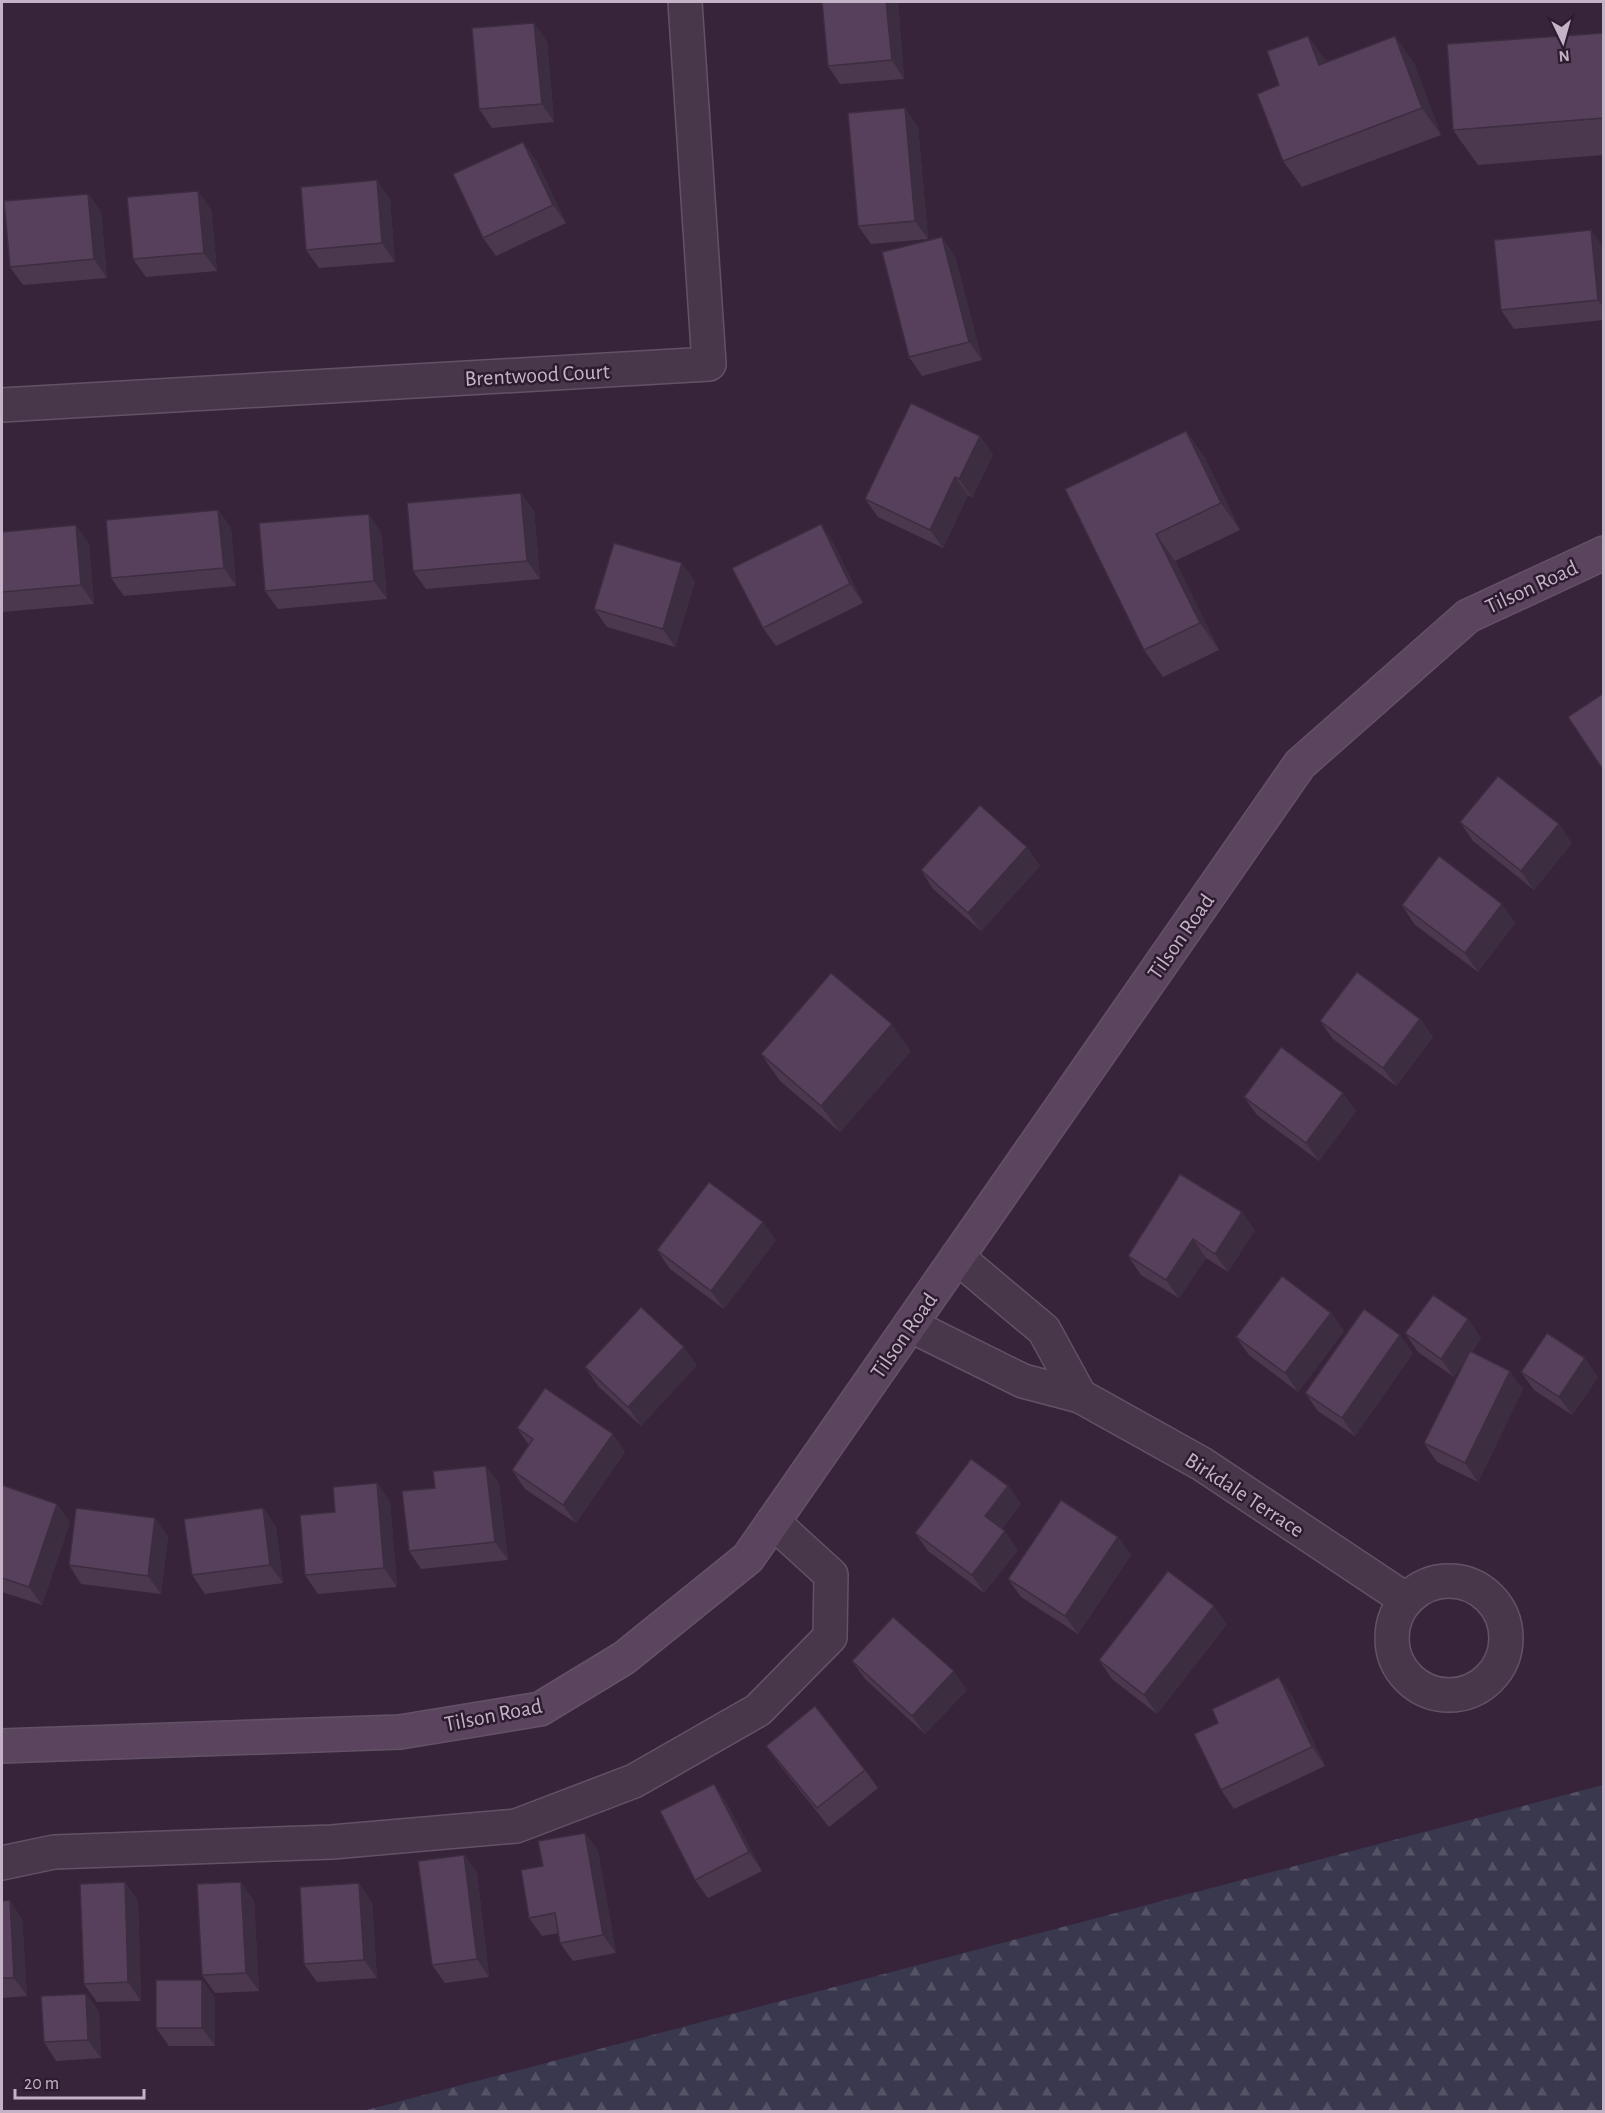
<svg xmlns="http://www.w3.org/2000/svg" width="1605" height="2113" viewBox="0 0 1605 2113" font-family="'Alegreya Sans',sans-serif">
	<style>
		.forest { fill: url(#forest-firs) }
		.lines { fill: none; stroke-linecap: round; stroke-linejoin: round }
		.street-casing { stroke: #635266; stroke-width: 36 }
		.secondary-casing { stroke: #635266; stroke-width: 36 }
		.street { stroke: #48374b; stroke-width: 33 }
		.secondary { stroke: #5b455e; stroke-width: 33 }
		.wall { fill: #4b374e }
		.shaded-wall { fill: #3d2d40 }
		.building { fill: #57405b; stroke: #3d2d40; stroke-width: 1.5 }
		.labels { text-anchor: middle; stroke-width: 5; stroke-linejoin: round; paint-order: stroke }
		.street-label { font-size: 22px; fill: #c4b3c7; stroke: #2d1c30 }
	</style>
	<defs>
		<pattern id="forest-firs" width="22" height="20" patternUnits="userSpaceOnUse" patternTransform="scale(1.5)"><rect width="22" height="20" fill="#3a384e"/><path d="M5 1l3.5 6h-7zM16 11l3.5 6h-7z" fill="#555266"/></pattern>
	</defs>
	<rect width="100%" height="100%" fill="#37243b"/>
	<polygon class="forest" points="1603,1785 1603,2111 363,2111"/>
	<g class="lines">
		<defs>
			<g id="street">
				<polyline points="2,405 709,364 685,2"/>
				<polyline points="957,1257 1044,1330 1080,1396"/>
				<polyline points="910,1325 1023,1381 1080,1396 1202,1464 1405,1599"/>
				<circle cx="1449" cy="1638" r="57"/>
				<polyline points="2,1863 54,1852 332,1842 516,1826 634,1781 758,1710 830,1637 831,1575 773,1522"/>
			</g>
			<polyline id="secondary" points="2,1746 400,1732 540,1709 624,1658 748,1558 1300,764 1468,616 1604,553"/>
		</defs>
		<use href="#street" class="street-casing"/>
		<use href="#secondary" class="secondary-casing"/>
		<use href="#street" class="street"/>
		<use href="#secondary" class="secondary"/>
	</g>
	<g class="wall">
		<polygon points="898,2 904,79 840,84 828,66"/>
		<polygon points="1604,33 1604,155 1478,165 1453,130"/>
		<polygon points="1308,36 1326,62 1414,63 1441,135 1302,187 1283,161 1279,85"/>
		<polygon points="547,41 554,122 492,128 479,109"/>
		<polygon points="918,127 928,239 871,244 858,226"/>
		<polygon points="536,160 566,223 496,256 483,238"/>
		<polygon points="88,194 101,212 107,278 23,285 10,267"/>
		<polygon points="390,199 395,262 319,268 306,250"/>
		<polygon points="211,209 217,271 146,277 133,259"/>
		<polygon points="1604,248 1604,320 1514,329 1501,310"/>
		<polygon points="955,256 982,360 922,376 909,357"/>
		<polygon points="1186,431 1205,458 1240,530 1175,561 1219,650 1163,677 1144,650 1065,489"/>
		<polygon points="993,454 972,498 968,495 943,548 878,517 865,499"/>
		<polygon points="521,493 534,511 540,579 426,589 413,571"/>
		<polygon points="218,510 231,528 236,586 124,596 111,578"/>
		<polygon points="821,524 833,543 863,603 776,646 763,628"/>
		<polygon points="2,532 89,543 94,604 2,612"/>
		<polygon points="381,532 387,599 278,609 265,591"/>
		<polygon points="695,581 675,647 607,627 594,609"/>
		<polygon points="1460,822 1572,843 1534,890 1473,841"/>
		<polygon points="1027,847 1040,866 981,931 933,889 921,870"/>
		<polygon points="1502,904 1515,923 1478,972 1414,924 1402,905"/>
		<polygon points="1420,1019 1433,1037 1396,1086 1333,1039 1320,1021"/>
		<polygon points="911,1051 840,1132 780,1081 761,1054"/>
		<polygon points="1244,1097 1356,1111 1319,1161 1257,1115"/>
		<polygon points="1180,1174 1255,1230 1228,1272 1206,1258 1179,1298 1141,1275 1128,1256"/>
		<polygon points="776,1240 724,1309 670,1269 657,1250"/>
		<polygon points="1331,1313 1344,1331 1298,1392 1249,1355 1236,1337"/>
		<polygon points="1468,1319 1481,1338 1472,1352 1523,1389 1478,1482 1437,1462 1424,1443 1464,1362 1454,1377 1418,1352 1405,1333"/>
		<polygon points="1413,1353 1355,1436 1318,1411 1305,1393"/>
		<polygon points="697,1365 641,1426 598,1386 585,1367"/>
		<polygon points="1521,1372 1598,1377 1572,1415 1534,1390"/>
		<polygon points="517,1428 625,1452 576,1523 525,1489 512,1470 529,1445"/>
		<polygon points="486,1466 499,1484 508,1560 421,1569 409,1551 435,1488"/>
		<polygon points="377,1483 390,1502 397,1587 318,1594 305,1575 335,1512"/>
		<polygon points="2,1485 70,1522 42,1605 2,1592"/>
		<polygon points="1008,1486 1021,1504 1002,1529 1018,1550 984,1593 928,1551 915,1533"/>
		<polygon points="263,1508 276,1527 283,1583 205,1594 192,1575"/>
		<polygon points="168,1536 161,1594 81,1584 69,1565"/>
		<polygon points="1118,1537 1131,1555 1078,1634 1021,1597 1008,1579"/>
		<polygon points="1227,1624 1157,1714 1112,1679 1099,1660"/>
		<polygon points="852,1661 967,1690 925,1734 865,1679"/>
		<polygon points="1292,1696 1325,1766 1234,1809 1221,1790 1218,1723"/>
		<polygon points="766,1746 865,1770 878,1788 829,1827 779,1764"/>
		<polygon points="726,1802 762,1871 708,1898 695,1880"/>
		<polygon points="585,1833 598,1851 616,1953 573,1961 560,1943 559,1933 542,1936 529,1918 543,1866"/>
		<polygon points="464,1855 477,1873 489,1977 445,1983 432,1965"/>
		<polygon points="125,1882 138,1901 141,2001 97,2002 84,1984"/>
		<polygon points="254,1900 259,1991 215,1993 202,1975"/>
		<polygon points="2,1901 22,1919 27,1996 2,1998"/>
		<polygon points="372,1902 377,1978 317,1982 304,1964"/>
		<polygon points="202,1980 215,1998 215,2046 169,2046 156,2028"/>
		<polygon points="86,1994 99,2012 101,2058 56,2061 44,2042"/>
	</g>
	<g class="shaded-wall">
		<polygon points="886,2 898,2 904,79 892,60"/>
		<polygon points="534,23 547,41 554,122 542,104"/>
		<polygon points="1308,36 1327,62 1319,65"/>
		<polygon points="1395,36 1414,63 1441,135 1422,108"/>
		<polygon points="905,108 918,127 928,239 915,221"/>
		<polygon points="523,142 536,160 566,223 553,205"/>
		<polygon points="377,180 390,199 395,262 382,243"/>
		<polygon points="198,191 211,209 217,271 204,253"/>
		<polygon points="88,194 101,212 107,278 94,259"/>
		<polygon points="1591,230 1604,248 1604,308 1598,300"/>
		<polygon points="942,237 955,256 982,360 969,342"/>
		<polygon points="1186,431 1205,458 1240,530 1221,503"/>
		<polygon points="980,436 993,454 972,498 959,479"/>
		<polygon points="955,477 968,495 943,548 930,530"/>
		<polygon points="521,493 534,511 540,579 527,561"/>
		<polygon points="218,510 231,528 236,586 224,568"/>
		<polygon points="369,514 381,532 387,599 374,581"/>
		<polygon points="821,524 833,543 863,603 850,584"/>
		<polygon points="76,525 89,543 94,604 81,585"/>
		<polygon points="1156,534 1175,561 1219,650 1200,623"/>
		<polygon points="682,563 695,581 675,647 663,629"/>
		<polygon points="1559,824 1572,843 1534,890 1521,871"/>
		<polygon points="1027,847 1040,866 981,931 968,913"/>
		<polygon points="1502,904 1515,923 1478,972 1465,953"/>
		<polygon points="1420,1019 1433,1037 1396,1086 1383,1068"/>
		<polygon points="892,1024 911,1051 840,1132 821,1106"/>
		<polygon points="1343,1093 1356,1111 1319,1161 1306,1143"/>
		<polygon points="1242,1212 1255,1230 1228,1272 1215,1254"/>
		<polygon points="763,1222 776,1240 724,1309 711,1291"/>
		<polygon points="1193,1239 1206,1258 1179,1298 1166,1280"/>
		<polygon points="1331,1313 1344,1331 1298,1392 1285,1373"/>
		<polygon points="1468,1319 1481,1338 1454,1377 1441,1359"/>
		<polygon points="1400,1335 1413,1353 1355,1436 1342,1418"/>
		<polygon points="684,1347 697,1365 641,1426 628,1407"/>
		<polygon points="1585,1358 1598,1377 1572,1415 1559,1397"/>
		<polygon points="1510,1371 1523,1389 1478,1482 1465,1463"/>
		<polygon points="613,1434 625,1452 576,1523 563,1505"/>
		<polygon points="486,1466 499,1484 508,1560 495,1542"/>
		<polygon points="377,1483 390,1502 397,1587 384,1568"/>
		<polygon points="1008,1486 1021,1504 998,1534 985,1516"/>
		<polygon points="57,1504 70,1522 42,1605 29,1587"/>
		<polygon points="263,1508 276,1527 283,1583 270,1565"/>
		<polygon points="155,1518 168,1536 161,1594 148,1576"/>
		<polygon points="1005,1531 1018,1550 984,1593 972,1575"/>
		<polygon points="1118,1537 1131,1555 1078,1634 1065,1616"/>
		<polygon points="1214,1606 1227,1624 1157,1714 1144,1695"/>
		<polygon points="954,1671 967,1690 925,1734 912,1716"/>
		<polygon points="1279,1677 1292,1696 1325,1766 1312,1747"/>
		<polygon points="714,1784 726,1802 762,1871 749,1852"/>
		<polygon points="585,1833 598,1851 616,1953 603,1935"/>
		<polygon points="464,1855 477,1873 489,1977 477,1959"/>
		<polygon points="125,1882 138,1901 141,2001 128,1982"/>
		<polygon points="241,1882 254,1900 259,1991 246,1973"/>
		<polygon points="359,1883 372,1902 377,1978 364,1960"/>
		<polygon points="10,1900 22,1919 27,1996 14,1978"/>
		<polygon points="202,1980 215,1998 215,2046 202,2028"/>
		<polygon points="86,1994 99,2012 101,2058 88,2040"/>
	</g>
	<g class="building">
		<polygon points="822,2 886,2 892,60 828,66"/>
		<polygon points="534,23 542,104 479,109 472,28"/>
		<polygon points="1604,33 1604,118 1453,130 1447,44"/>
		<polygon points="1308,36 1319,65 1395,36 1422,108 1283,161 1257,94 1279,85 1267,51"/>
		<polygon points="905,108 915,221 858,226 848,113"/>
		<polygon points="523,142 553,205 483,238 453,174"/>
		<polygon points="377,180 382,243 306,250 301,187"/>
		<polygon points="198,191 204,253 133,259 127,197"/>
		<polygon points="88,194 94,259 10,267 4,201"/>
		<polygon points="1591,230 1598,300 1501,310 1494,240"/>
		<polygon points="942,237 969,342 909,357 882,252"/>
		<polygon points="911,403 980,436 959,479 955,477 930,530 865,499"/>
		<polygon points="1186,431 1221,503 1156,534 1200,623 1144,650 1065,489"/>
		<polygon points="521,493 527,561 413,571 407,503"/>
		<polygon points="218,510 224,568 111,578 106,520"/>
		<polygon points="369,514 374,581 265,591 259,523"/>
		<polygon points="821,524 850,584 763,628 732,568"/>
		<polygon points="76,525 81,585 2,592 2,532"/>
		<polygon points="614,543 682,563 663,629 594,609"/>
		<polygon points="1604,693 1604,771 1568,717"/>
		<polygon points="1498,776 1559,824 1521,871 1460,822"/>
		<polygon points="980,805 1027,847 968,913 921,870"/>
		<polygon points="1439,856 1502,904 1465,953 1402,905"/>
		<polygon points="1357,972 1420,1019 1383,1068 1320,1021"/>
		<polygon points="831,973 892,1024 821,1106 761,1054"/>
		<polygon points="1281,1047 1343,1093 1306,1143 1244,1097"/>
		<polygon points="1180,1174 1242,1212 1215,1254 1193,1239 1166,1280 1128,1256"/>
		<polygon points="709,1182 763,1222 711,1291 657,1250"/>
		<polygon points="1282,1276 1331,1313 1285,1373 1236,1337"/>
		<polygon points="1433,1295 1468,1319 1441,1359 1405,1333"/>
		<polygon points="641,1307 684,1347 628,1407 585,1367"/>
		<polygon points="1364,1309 1400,1335 1342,1418 1305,1393"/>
		<polygon points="1547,1333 1585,1358 1559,1397 1521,1372"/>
		<polygon points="1470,1351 1510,1371 1465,1463 1424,1443"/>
		<polygon points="545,1388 613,1434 563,1505 512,1470 533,1439 517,1428"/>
		<polygon points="971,1459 1008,1486 985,1516 1005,1531 972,1575 915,1533"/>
		<polygon points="486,1466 495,1542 409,1551 402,1491 435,1488 433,1471"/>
		<polygon points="377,1483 384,1568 305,1575 300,1515 335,1512 333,1487"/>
		<polygon points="2,1485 57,1504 29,1587 2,1578"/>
		<polygon points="1061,1500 1118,1537 1065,1616 1008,1579"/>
		<polygon points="76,1508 155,1518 148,1576 69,1565"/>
		<polygon points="263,1508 270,1565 192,1575 184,1519"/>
		<polygon points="1168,1571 1214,1606 1144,1695 1099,1660"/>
		<polygon points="893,1617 954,1671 912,1716 852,1661"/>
		<polygon points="1279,1677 1312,1747 1221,1790 1194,1734 1218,1723 1212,1709"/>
		<polygon points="815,1706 865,1770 817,1808 766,1746"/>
		<polygon points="714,1784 749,1852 695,1880 660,1811"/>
		<polygon points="585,1833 603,1935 560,1943 555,1913 529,1918 521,1870 543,1866 538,1841"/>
		<polygon points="464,1855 477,1959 432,1965 418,1861"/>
		<polygon points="125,1882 128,1982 84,1984 80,1884"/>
		<polygon points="241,1882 246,1973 202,1975 197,1884"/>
		<polygon points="359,1883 364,1960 304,1964 300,1887"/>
		<polygon points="10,1900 14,1978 2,1978 2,1901"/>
		<rect x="156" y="1980" width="46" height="48"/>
		<polygon points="86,1994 88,2040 44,2042 41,1996"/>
	</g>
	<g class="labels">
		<g class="street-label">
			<text transform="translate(537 374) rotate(-3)" y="8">Brentwood Court</text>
			<text transform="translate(1531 586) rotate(-25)" y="8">Tilson Road</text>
			<text transform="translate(1180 936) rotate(-55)" y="8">Tilson Road</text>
			<text transform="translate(903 1335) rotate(-55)" y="8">Tilson Road</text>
			<text transform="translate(1245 1494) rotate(33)" y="8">Birkdale Terrace</text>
			<text transform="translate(493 1714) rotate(-11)" y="8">Tilson Road</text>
		</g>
	</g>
	<rect width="1605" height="2113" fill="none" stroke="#c4b3c7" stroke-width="6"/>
	<g transform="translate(1563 42) rotate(175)" stroke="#2d1c30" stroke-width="4.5" paint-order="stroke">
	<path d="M0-4.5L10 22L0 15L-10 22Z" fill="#c4b3c7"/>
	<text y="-9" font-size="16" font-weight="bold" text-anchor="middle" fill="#c4b3c7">N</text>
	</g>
	<path d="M15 2089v9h129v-9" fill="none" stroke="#c4b3c7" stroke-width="3"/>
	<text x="24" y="2089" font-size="18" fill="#c4b3c7" stroke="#2d1c30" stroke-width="4.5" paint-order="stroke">20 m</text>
</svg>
